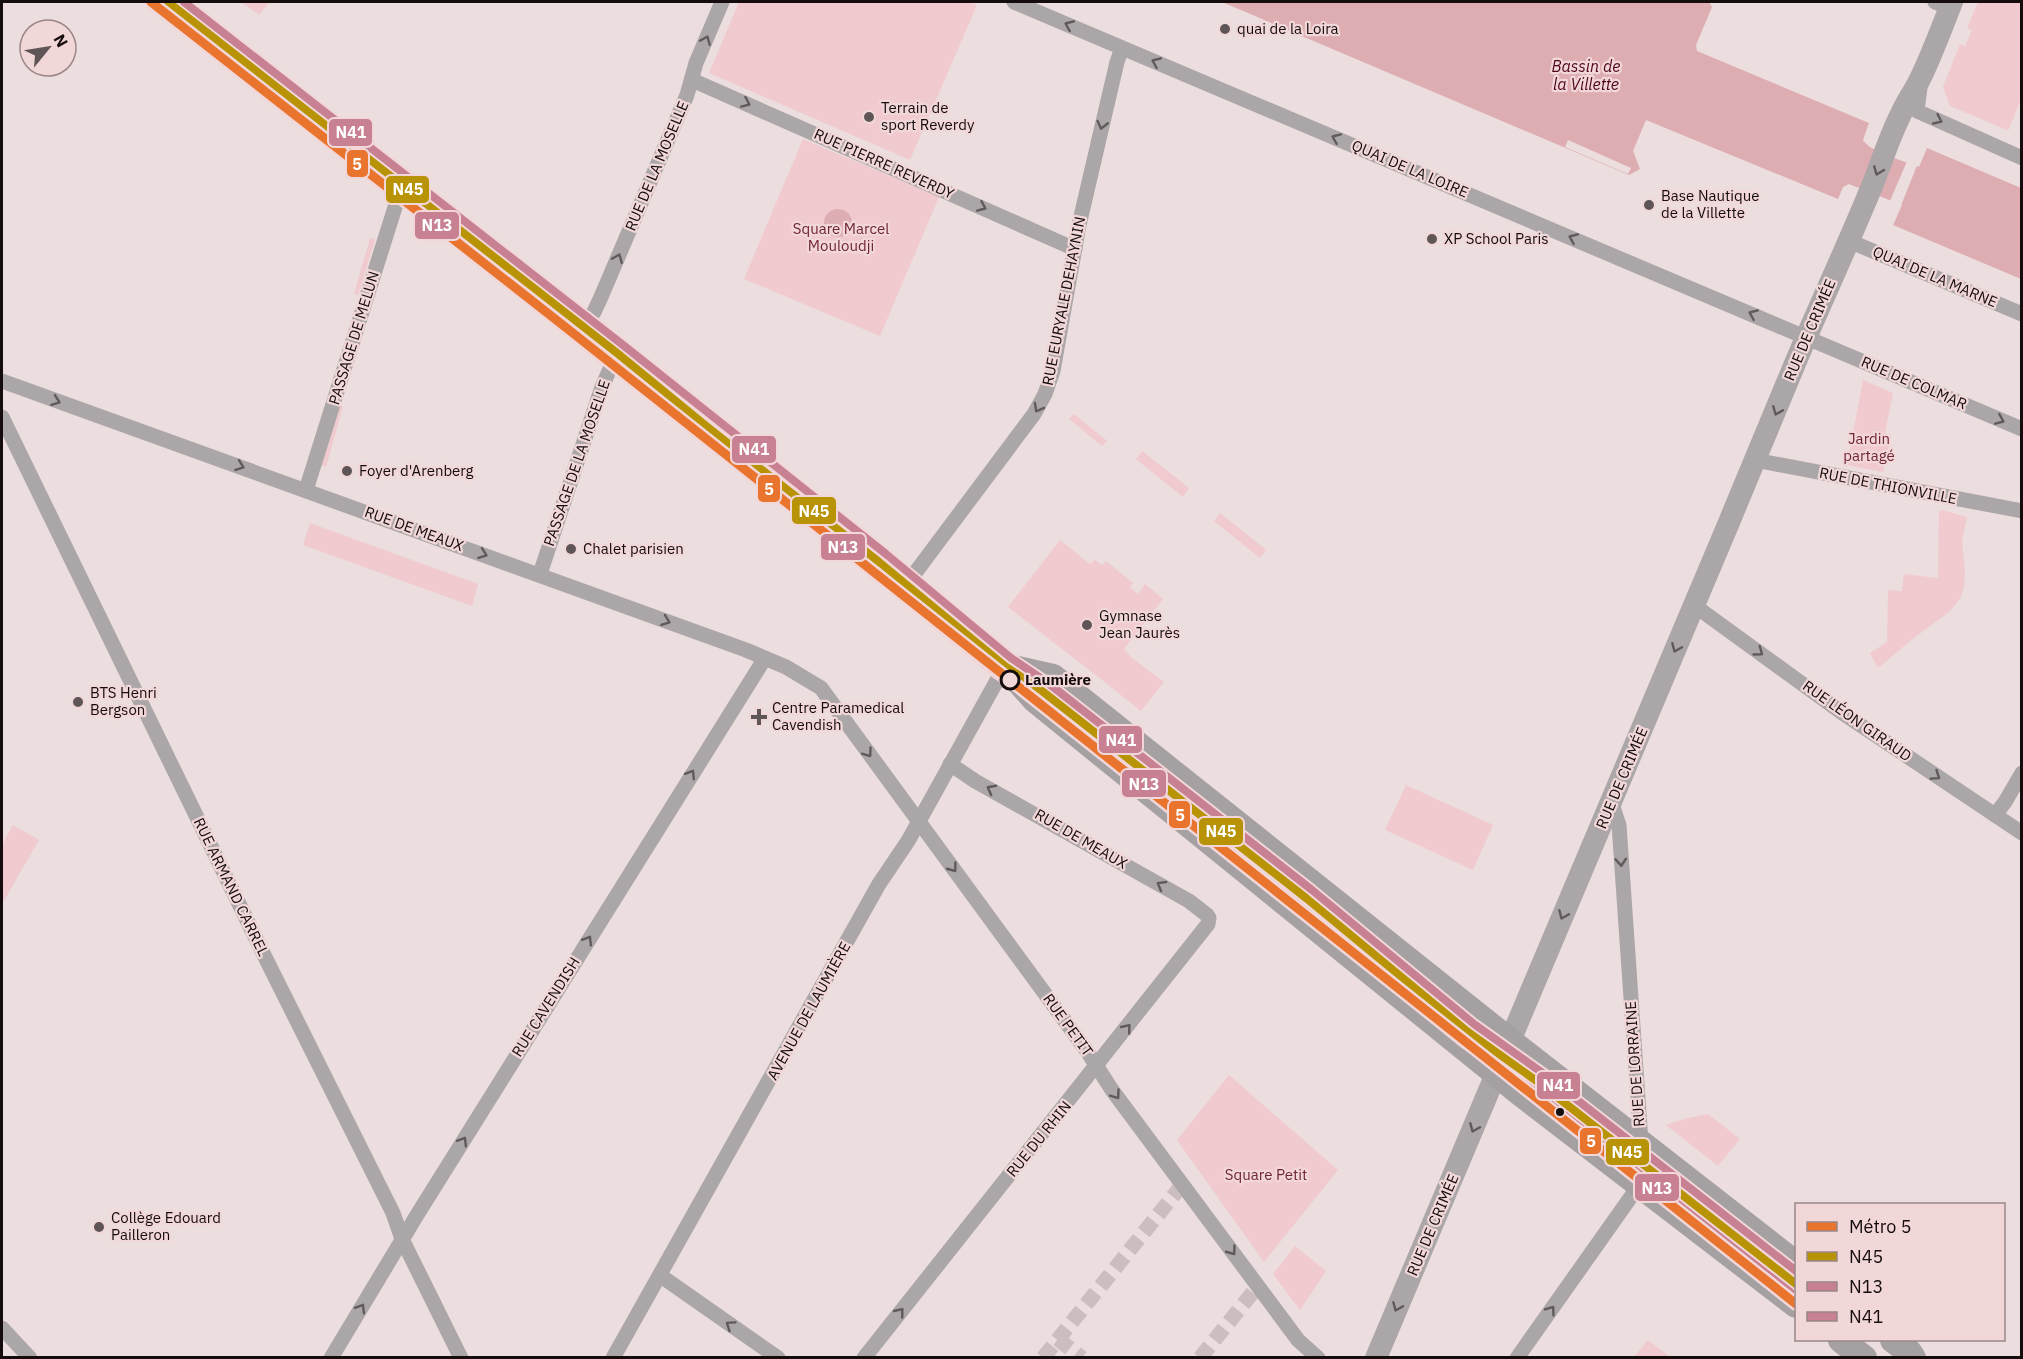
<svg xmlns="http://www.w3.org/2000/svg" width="2023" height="1359" viewBox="0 0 2023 1359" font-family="'IBM Plex Sans',sans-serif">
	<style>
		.green { fill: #f0cace }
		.water { fill: #ddadb2 }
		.pier { fill: #ecddde }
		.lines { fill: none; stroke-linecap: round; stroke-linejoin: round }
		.street-tunnel { stroke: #ccbebf; stroke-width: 15; stroke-dasharray: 15 8; stroke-linecap: butt }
		.street { stroke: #aba7a8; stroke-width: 15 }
		.secondary { stroke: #aba6a8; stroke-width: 22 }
		.primary { stroke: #a5a1a2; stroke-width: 26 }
		.bus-1-casing { stroke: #f2d7d9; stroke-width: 12 }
		.bus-2-casing { stroke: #f2d7d9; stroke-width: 12 }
		.bus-3-casing { stroke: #f2d7d9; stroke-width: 12 }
		.bus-1 { stroke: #b89305; stroke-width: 8 }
		.bus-2 { stroke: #c88192; stroke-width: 8 }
		.bus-3 { stroke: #c88192; stroke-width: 8 }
		.metro-1-casing { stroke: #f2d7d9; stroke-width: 14 }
		.metro-1 { stroke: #e8742e; stroke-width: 9 }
		.oneway { stroke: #605a5a }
		.oneway2 { stroke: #60595a }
		.poi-dot { fill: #605556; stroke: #f2d7d9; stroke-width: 2 }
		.stop-dot { fill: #f2d7d9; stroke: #140c0d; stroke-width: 3 }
		.bus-dot { fill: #140c0d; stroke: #f2d7d9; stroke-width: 2 }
		.labels { text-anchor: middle; stroke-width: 4.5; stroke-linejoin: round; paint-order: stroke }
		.poi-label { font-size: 15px; fill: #140c0d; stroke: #f2d7d9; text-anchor: start }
		.street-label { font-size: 15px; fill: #140c0d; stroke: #f2d7d9 }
		.park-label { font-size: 15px; fill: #702535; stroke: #f2d7d9 }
		.stop-label { font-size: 15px; font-weight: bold; fill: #140c0d; stroke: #f2d7d9; text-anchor: start }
		.water-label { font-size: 16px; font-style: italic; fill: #50041b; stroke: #f2d7d9 }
		.line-badge { stroke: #f2d7d9; stroke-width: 2 }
		.badge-label { font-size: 16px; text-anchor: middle; font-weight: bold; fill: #fff }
	</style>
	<rect width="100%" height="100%" fill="#ecddde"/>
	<g class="green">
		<polygon points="241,2 270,2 259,15"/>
		<polygon points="739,2 969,2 977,5 910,160 709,73"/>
		<polygon points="1978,2 2021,2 2021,99 2009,129 2007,130 1950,106 1943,87 1960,44 1965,46 1972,30 1967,28"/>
		<polygon points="803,139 939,197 880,336 744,279"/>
		<polygon points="370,238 375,240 358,295 354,294"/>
		<polygon points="1863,380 1893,393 1885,433 1891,435 1883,472 1847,465"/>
		<polygon points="343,406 326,467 317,464 334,407"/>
		<polygon points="1074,414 1107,441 1102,446 1069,419"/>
		<polygon points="1142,451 1189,488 1183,497 1136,459"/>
		<polygon points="1942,510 1967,517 1962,541 1965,572 1964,586 1961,597 1949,612 1910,641 1878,668 1870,653 1887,642 1888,590 1902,591 1904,574 1938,578 1939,511"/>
		<polygon points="1220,513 1266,550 1260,558 1214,521"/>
		<polygon points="310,523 478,584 472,606 303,545"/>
		<path d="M1060 540 1090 564 1095 560 1102 565 1106 561 1133 583 1130 587 1138 594 1145 584 1163 599 1124 649 1132 658 1164 682 1141 711C1097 675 1051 641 1008 607Z"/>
		<polygon points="1406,785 1493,825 1473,870 1385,830"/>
		<polygon points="13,825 39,840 2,904 2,845"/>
		<polygon points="1229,1075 1338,1170 1264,1262 1177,1140"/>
		<polygon points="1708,1114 1740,1139 1718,1166 1666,1125 1684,1119"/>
		<polygon points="1295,1246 1326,1271 1300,1310 1273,1274"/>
		<polygon points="1648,1340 1670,1357 1634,1357"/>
	</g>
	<g class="water">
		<path d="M1222 2H1709L1712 7 1696 45 1697 51 1869 123 1863 140C1868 151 1907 162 1919 167L1927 148 2021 188V279L1893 225 1902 205 1849 184 1843 187 1838 199 1646 120 1633 151 1640 169 1629 175Z"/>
		<circle cx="838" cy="223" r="14"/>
	</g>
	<g class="pier">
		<polygon points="1568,140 1631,168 1628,174 1565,147"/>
		<polygon points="1908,159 1918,163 1892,228 1890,224 1898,207 1889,203"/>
	</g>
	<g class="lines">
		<g class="street-tunnel">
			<polyline points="1058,1339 1082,1358"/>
			<polyline points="1043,1358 1182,1185"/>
			<polyline points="1200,1358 1258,1286"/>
		</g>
		<g class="street">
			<polyline points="1014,2 2022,429"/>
			<polyline points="1935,2 1950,8"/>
			<polyline points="692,80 1075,249"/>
			<polyline points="1920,87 1917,111 2022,158"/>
			<polyline points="1849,241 2022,314"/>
			<polyline points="583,326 594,312 601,297 687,95 696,63 722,2"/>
			<polyline points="2,381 746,650 786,667 821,688 1087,1051 1112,1090 1298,1340 1318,1358"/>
			<polyline points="2,417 264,955 393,1213 402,1239 461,1358"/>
			<polyline points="1755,460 2022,511"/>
			<polyline points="306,490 402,185"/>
			<polyline points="540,574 602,387 617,353"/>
			<polyline points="906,585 1034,414 1045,394 1053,371 1079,225 1117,62 1122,48"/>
			<polyline points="1695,606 1841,712 2022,833"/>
			<polyline points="1995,815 2005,802 2022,773"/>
			<polyline points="661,1276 778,1358"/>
			<polyline points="2,1328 30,1358"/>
			<polyline points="331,1358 417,1215 765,658"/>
			<polyline points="613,1358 879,884 908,841 1005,666"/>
			<polyline points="864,1358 1208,924 1209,918 1207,915 1189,901 975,781 950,764"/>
			<polyline points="1517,1358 1640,1184 1641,1142 1619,825 1612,804"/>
		</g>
		<path class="secondary" d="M1376 1358C1518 1026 1658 694 1796 361 1819 307 1844 253 1867 198 1879 171 1887 142 1900 116 1906 102 1915 90 1921 77 1933 52 1942 27 1952 2"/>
		<g class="primary">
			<polyline points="168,2 606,344 710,429 879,562 1005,666 1035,700 1520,1093 1796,1305"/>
			<polyline points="1005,666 1053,677 1510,1041 1796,1264"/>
			<polyline points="1841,1340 1864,1358"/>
			<polyline points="1893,1340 1909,1352 1913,1358"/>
		</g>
		<defs>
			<polyline id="bus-1" points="168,2 617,353 710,429 879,562 1005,666 1042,691 1306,898 1468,1032 1538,1082 1796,1284"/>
			<polyline id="bus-2" points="162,10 610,361 704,437 872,570 998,674 1036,699 1299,906 1461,1040 1532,1090 1790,1292"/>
			<polyline id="bus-3" points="184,2 623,345 886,554 1011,658 1048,683 1312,890 1474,1024 1544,1074 1796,1271"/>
		</defs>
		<use href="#bus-1" class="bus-1-casing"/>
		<use href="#bus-2" class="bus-2-casing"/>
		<use href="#bus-3" class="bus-3-casing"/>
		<use href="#bus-1" class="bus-1"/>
		<use href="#bus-2" class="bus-2"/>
		<use href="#bus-3" class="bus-3"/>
		<defs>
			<polyline id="metro-1" points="151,2 564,326 1796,1304"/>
		</defs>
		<use href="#metro-1" class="metro-1-casing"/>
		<use href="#metro-1" class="metro-1"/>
	</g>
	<defs><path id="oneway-chevron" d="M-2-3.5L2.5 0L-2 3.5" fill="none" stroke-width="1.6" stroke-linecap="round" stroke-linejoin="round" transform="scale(1.5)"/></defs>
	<g class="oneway">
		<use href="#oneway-chevron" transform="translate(1069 25) rotate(-157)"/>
		<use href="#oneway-chevron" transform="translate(706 40) rotate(-67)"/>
		<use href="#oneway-chevron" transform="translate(1156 62) rotate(-157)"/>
		<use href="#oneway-chevron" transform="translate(746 103) rotate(24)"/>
		<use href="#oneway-chevron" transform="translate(1938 120) rotate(25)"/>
		<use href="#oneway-chevron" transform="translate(1102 125) rotate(103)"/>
		<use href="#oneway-chevron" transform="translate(1336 138) rotate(-157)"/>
		<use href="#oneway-chevron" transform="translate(982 207) rotate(24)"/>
		<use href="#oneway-chevron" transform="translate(1573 238) rotate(-157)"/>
		<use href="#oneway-chevron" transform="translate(618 258) rotate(-67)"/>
		<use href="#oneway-chevron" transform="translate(1753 314) rotate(-157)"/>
		<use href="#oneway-chevron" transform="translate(56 401) rotate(20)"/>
		<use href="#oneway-chevron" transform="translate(1038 408) rotate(119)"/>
		<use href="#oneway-chevron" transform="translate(2000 420) rotate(23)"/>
		<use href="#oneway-chevron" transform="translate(240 466) rotate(20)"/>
		<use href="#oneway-chevron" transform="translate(483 554) rotate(20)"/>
		<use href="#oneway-chevron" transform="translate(666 621) rotate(20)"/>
		<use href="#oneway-chevron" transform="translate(1759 652) rotate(36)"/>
		<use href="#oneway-chevron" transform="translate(868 753) rotate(54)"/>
		<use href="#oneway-chevron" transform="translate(691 774) rotate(-58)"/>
		<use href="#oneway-chevron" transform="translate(1936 776) rotate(34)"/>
		<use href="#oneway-chevron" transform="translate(991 789) rotate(-152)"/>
		<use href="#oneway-chevron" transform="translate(1621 862) rotate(86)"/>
		<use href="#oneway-chevron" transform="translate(953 868) rotate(53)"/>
		<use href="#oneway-chevron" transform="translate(1161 885) rotate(-150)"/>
		<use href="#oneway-chevron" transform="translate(588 940) rotate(-58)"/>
		<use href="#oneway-chevron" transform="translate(1127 1028) rotate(-51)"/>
		<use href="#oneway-chevron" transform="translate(1116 1095) rotate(54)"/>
		<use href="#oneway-chevron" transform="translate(463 1141) rotate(-58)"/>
		<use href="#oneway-chevron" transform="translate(1232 1251) rotate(53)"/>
		<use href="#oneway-chevron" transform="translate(361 1308) rotate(-59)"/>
		<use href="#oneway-chevron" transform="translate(1551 1310) rotate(-54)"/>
		<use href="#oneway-chevron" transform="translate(900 1312) rotate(-51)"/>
		<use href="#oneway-chevron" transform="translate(730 1325) rotate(-146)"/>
	</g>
	<g class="oneway2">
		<use href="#oneway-chevron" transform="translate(1878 171) rotate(111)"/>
		<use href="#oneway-chevron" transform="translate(1777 411) rotate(112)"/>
		<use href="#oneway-chevron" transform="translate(1676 648) rotate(113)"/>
		<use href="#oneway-chevron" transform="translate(1563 915) rotate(113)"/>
		<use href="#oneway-chevron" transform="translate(1474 1128) rotate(113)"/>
		<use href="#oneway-chevron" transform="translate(1397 1307) rotate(113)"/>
	</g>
	<g class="poi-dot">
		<circle cx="1225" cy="29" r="6"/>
		<circle cx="869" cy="117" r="6"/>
		<circle cx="1649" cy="205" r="6"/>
		<circle cx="1432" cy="239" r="6"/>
		<circle cx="347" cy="471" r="6"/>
		<circle cx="571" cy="549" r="6"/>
		<circle cx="1087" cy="625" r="6"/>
		<circle cx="78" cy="702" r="6"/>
		<path d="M756 708h6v6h6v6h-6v6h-6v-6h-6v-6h6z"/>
		<circle cx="99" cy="1227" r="6"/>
	</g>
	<circle class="stop-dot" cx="1010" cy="680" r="9"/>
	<circle class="bus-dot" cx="1560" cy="1112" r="5"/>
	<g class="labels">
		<g class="poi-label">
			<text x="1237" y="34">quai de la Loira</text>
			<text x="881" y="113">Terrain de<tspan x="881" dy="17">sport Reverdy</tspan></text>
			<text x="1661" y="201">Base Nautique<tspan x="1661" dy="17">de la Villette</tspan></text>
			<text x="1444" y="244">XP School Paris</text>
			<text x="359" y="476">Foyer d'Arenberg</text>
			<text x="583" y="554">Chalet parisien</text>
			<text x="1099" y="621">Gymnase<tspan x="1099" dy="17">Jean Jaurès</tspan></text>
			<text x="90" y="698">BTS Henri<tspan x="90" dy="17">Bergson</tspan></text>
			<text x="772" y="713">Centre Paramedical<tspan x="772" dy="17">Cavendish</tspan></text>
			<text x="111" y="1223">Collège Edouard<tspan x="111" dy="17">Pailleron</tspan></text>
		</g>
		<g class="street-label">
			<text transform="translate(884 164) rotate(24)" y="5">RUE PIERRE REVERDY</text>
			<text transform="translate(657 166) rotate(-67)" y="5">RUE DE LA MOSELLE</text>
			<text transform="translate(1410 169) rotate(23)" y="5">QUAI DE LA LOIRE</text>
			<text transform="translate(1935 277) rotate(23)" y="5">QUAI DE LA MARNE</text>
			<text transform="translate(1064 301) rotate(-79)" y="5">RUE EURYALE DEHAYNIN</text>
			<text transform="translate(1810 330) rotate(-67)" y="5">RUE DE CRIMÉE</text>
			<text transform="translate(354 338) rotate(-73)" y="5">PASSAGE DE MELUN</text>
			<text transform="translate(1914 383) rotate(23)" y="5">RUE DE COLMAR</text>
			<text transform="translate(577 463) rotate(-71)" y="5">PASSAGE DE LA MOSELLE</text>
			<text transform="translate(1888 486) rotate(11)" y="5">RUE DE THIONVILLE</text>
			<text transform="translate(414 529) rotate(20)" y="5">RUE DE MEAUX</text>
			<text transform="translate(1857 721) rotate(35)" y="5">RUE LÉON GIRAUD</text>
			<text transform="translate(1622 778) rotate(-67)" y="5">RUE DE CRIMÉE</text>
			<text transform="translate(1081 839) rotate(30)" y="5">RUE DE MEAUX</text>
			<text transform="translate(231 887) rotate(64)" y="5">RUE ARMAND CARREL</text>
			<text transform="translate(546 1007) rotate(-58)" y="5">RUE CAVENDISH</text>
			<text transform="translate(809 1011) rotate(-61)" y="5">AVENUE DE LAUMIÈRE</text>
			<text transform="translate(1068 1025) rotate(54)" y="5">RUE PETIT</text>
			<text transform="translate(1635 1064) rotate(-94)" y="5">RUE DE LORRAINE</text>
			<text transform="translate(1039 1139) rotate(-51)" y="5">RUE DU RHIN</text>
			<text transform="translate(1433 1225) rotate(-67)" y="5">RUE DE CRIMÉE</text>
		</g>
		<g class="park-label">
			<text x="841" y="234">Square Marcel<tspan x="841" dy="17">Mouloudji</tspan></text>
			<text x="1869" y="444">Jardin<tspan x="1869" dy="17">partagé</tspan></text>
			<text x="1266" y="1180">Square Petit</text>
		</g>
		<g class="stop-label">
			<text x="1025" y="685">Laumière</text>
		</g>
		<g class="water-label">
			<text x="1586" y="72">Bassin de<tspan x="1586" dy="18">la Villette</tspan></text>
		</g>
	</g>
	<g class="line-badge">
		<rect x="328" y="118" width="45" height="29" rx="6" fill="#c88192"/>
		<rect x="346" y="149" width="23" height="29" rx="6" fill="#e8742e"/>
		<rect x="385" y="175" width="45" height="29" rx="6" fill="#b89305"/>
		<rect x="414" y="211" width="46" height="29" rx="6" fill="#c88192"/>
		<rect x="731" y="435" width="46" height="29" rx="6" fill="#c88192"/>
		<rect x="757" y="474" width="24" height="29" rx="6" fill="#e8742e"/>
		<rect x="791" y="496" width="46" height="29" rx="6" fill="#b89305"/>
		<rect x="820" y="533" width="46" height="28" rx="6" fill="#c88192"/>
		<rect x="1098" y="725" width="45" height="29" rx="6" fill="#c88192"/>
		<rect x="1121" y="769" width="46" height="29" rx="6" fill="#c88192"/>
		<rect x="1168" y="800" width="23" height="29" rx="6" fill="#e8742e"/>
		<rect x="1198" y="817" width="46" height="29" rx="6" fill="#b89305"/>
		<rect x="1536" y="1071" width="45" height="29" rx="6" fill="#c88192"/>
		<rect x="1579" y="1127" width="23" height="28" rx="6" fill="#e8742e"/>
		<rect x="1605" y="1138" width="45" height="28" rx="6" fill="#b89305"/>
		<rect x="1634" y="1173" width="46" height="29" rx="6" fill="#c88192"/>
	</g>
	<g class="badge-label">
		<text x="351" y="138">N41</text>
		<text x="357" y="170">5</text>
		<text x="408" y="195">N45</text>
		<text x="437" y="231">N13</text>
		<text x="754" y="455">N41</text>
		<text x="769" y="495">5</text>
		<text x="814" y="517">N45</text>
		<text x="843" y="553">N13</text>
		<text x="1121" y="746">N41</text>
		<text x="1144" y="790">N13</text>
		<text x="1180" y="821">5</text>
		<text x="1221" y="837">N45</text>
		<text x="1558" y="1091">N41</text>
		<text x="1591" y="1147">5</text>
		<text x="1627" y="1158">N45</text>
		<text x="1657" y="1194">N13</text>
	</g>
	<rect width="2023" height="1359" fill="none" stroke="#140c0d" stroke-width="6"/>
	<rect x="1795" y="1203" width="210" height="138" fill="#f2d7d9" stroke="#998687" stroke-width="1.5"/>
	<rect x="1807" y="1222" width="30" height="9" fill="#e8742e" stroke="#998687" stroke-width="1.5"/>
	<text x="1849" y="1233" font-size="18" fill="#140c0d">Métro 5</text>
	<rect x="1807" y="1252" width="30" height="9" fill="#b89305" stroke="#998687" stroke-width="1.5"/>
	<text x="1849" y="1263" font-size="18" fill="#140c0d">N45</text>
	<rect x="1807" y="1282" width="30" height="9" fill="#c88192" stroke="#998687" stroke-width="1.5"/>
	<text x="1849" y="1293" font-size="18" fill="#140c0d">N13</text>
	<rect x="1807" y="1312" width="30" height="9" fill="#c88192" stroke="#998687" stroke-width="1.5"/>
	<text x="1849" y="1323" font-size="18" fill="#140c0d">N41</text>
	<g transform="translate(48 48) rotate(60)"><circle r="28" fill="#f2d7d9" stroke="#998687" stroke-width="1.5"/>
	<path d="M0-4.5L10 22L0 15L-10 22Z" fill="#605556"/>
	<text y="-9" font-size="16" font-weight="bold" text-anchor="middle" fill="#140c0d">N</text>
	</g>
</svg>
